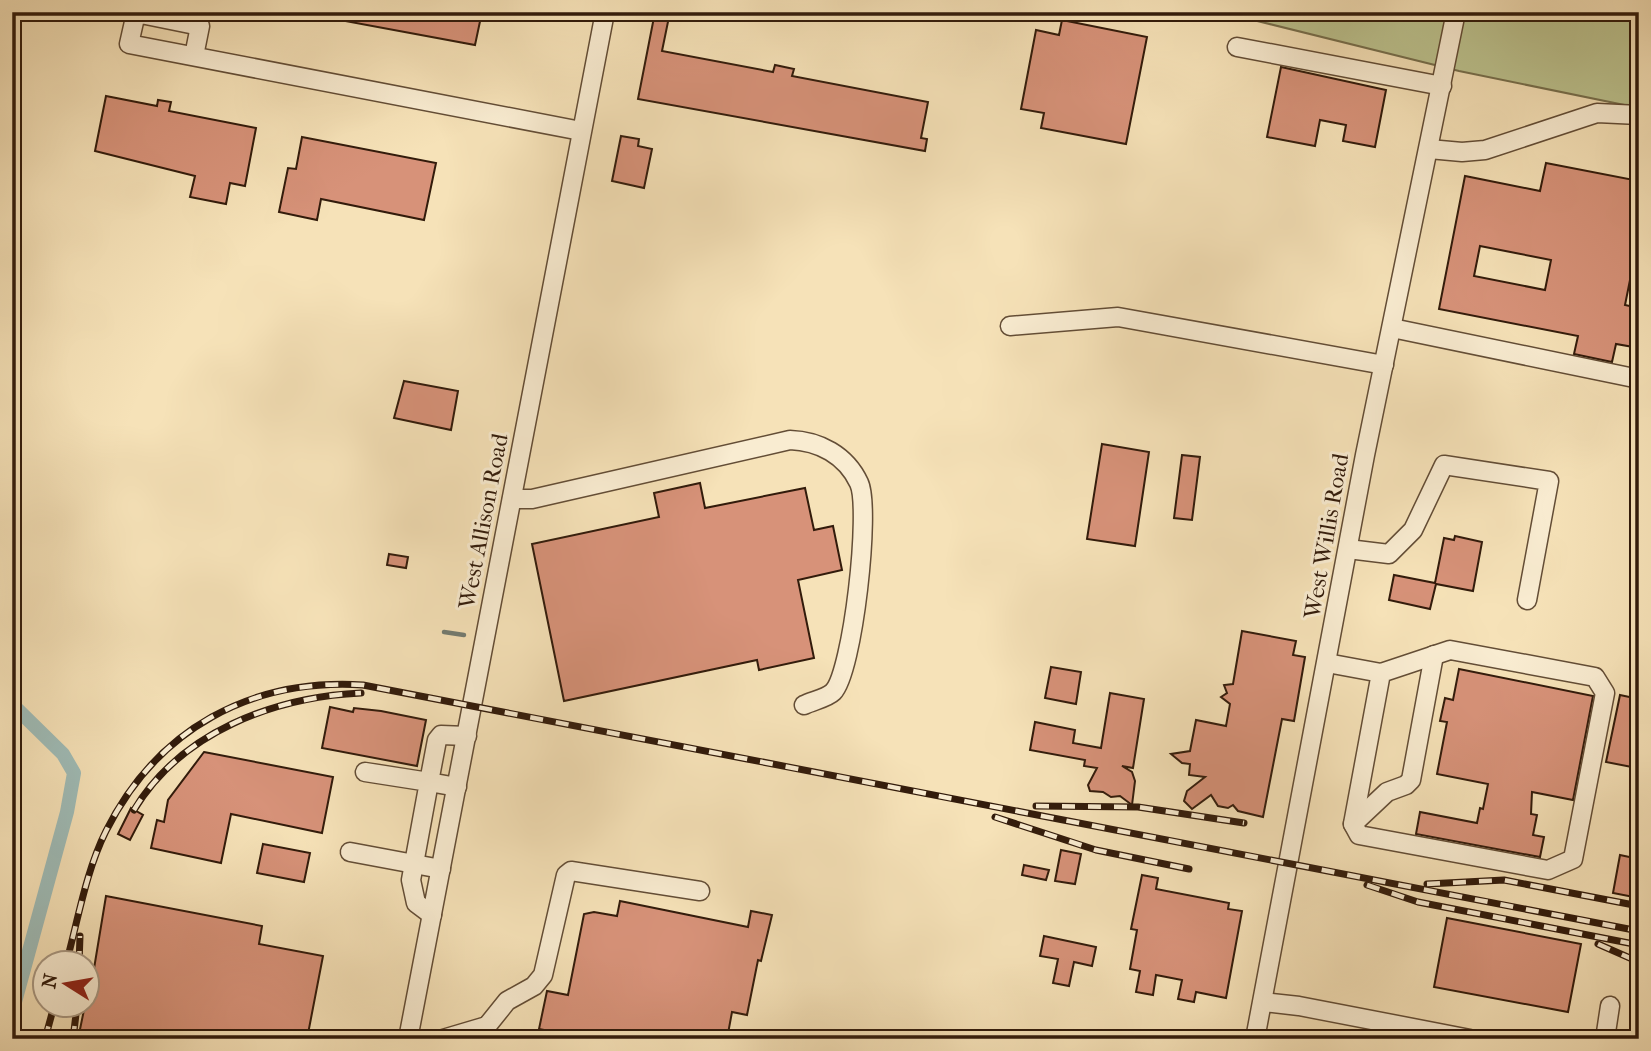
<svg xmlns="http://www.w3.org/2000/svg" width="1651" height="1051" viewBox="0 0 1651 1051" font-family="'IM FELL French Canon',serif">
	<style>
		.green { fill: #bcc38f; stroke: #776f4d; stroke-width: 2 }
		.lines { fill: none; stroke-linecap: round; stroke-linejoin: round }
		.stream { stroke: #737c72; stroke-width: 4.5 }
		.canal { stroke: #9fbcb7; stroke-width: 14 }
		.building { fill: #d79279; stroke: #321b0b; stroke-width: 2; fill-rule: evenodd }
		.minor-casing { stroke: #634d36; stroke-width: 21 }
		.minor { stroke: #f9ecd1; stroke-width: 18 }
		.rail-casing { stroke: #321b0b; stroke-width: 7 }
		.rail { stroke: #f9ecd1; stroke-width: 4.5; stroke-dasharray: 13; stroke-linecap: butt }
		.labels { text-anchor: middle; stroke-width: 6; stroke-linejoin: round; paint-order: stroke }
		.street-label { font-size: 23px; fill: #321b0b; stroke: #f9ecd1 }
	</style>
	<rect width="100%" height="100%" fill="#f6e2b8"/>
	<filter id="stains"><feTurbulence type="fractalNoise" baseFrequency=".00286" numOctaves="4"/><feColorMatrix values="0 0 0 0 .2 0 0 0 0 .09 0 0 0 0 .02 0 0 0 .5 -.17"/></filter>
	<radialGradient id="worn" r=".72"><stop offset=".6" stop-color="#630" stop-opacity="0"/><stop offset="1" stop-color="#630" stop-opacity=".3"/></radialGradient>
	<polygon class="green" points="1221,12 1639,12 1639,108 1459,71"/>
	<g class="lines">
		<polyline class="stream" points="444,632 464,635"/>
		<polyline class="canal" points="12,704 63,754 74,773 67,812 12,1013"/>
	</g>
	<g class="building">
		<polygon points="330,12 482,12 475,45 329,18"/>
		<polygon points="655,12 670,12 662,51 773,72 775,65 794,69 792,76 928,102 921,138 927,139 925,151 638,99"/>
		<polygon points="1062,20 1147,37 1126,144 1041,128 1044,113 1021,109 1036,30 1059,35"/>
		<polygon points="1281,67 1386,90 1375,147 1343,141 1346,125 1320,120 1315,146 1267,137"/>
		<polygon points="106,96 157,106 158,100 171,102 169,111 256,128 245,186 230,183 226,204 190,197 195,176 95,151"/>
		<polygon points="621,136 639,139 638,146 652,149 644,188 612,181"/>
		<polygon points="302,137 436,163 424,220 321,199 317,220 279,212 288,168 296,169"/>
		<path d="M1546 163 1639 181V277L1631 275 1625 305 1639 308V348L1616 344 1612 362 1574 354 1578 336 1439 309 1465 176 1540 191ZM1480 246 1551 260 1545 290 1474 276Z"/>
		<polygon points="404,381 458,391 451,430 394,418"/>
		<polygon points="1102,444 1149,452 1135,546 1087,539"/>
		<polygon points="1182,455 1200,457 1192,520 1174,518"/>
		<polygon points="700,483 705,508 805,488 814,530 833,526 842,570 798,580 814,658 759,670 757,660 564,701 532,544 659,517 654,493"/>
		<polygon points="1455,536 1482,542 1473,591 1436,584 1430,609 1389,600 1394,575 1435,583 1444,538 1454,540"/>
		<polygon points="389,554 408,557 406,568 387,565"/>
		<polygon points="1242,631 1296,641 1293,655 1305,657 1294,721 1282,719 1263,817 1238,811 1233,805 1228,808 1218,806 1211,795 1192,809 1184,801 1187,791 1205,777 1189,775 1190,764 1182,763 1171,754 1190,751 1196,720 1226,726 1230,704 1221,697 1227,693 1224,685 1233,684"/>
		<polygon points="1051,667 1081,672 1076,704 1045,698"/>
		<polygon points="1459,669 1593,696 1573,800 1532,792 1531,814 1537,815 1533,835 1544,837 1540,857 1416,834 1420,812 1477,823 1480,808 1483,809 1488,784 1437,774 1447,722 1440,721 1445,698 1453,700"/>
		<polygon points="1110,693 1144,699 1133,768 1122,766 1132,772 1135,781 1132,805 1120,796 1111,797 1103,792 1090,791 1088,785 1097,768 1084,766 1085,760 1030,750 1035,722 1075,730 1073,743 1101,748"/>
		<polygon points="1620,695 1639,699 1637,768 1606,762"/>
		<polygon points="330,707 353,712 354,708 381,711 426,720 417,766 322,748"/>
		<polygon points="204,752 333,777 322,833 231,814 221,863 151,848 157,820 164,822 168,800"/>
		<polygon points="131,808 143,815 130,840 118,834"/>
		<polygon points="263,844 310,853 304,882 257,873"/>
		<polygon points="1061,850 1081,854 1075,884 1055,881"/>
		<polygon points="1620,855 1639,859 1639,898 1613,893"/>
		<polygon points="1024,865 1049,870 1046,880 1022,875"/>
		<polygon points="1142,875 1158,878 1156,889 1229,903 1228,909 1242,911 1226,998 1196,992 1194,1002 1178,999 1182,980 1156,975 1153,995 1136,992 1140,971 1130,969 1137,930 1131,929"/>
		<polygon points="106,896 262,926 259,944 323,956 307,1039 78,1039 85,1005 88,1005"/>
		<polygon points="620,901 748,927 751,911 772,915 761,961 758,960 747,1015 732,1012 727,1039 559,1039 560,1033 539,1029 547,991 568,995 584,914 594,912 617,916"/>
		<polygon points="1447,918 1581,944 1568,1012 1434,987"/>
		<polygon points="1044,936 1096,947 1092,966 1074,962 1069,986 1053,983 1058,959 1040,956"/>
	</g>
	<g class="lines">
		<defs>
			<g id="minor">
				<polyline points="1237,47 1442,86"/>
				<polyline points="194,56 200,26 136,13 129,44 581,131"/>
				<polyline points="1429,149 1462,152 1485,150 1597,113 1639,115"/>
				<polyline points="1010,326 1118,317 1384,365"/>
				<polyline points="1392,328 1639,379"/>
				<path d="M512 499H532L790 440C819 441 846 455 859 483 871 508 853 672 833 692 827 698 812 701 804 705"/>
				<polyline points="1348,549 1389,554 1413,530 1444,465 1549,481 1527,600"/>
				<polyline points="1327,663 1381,673 1450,650 1595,677 1605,693 1573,859 1548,870 1359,835 1353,824 1381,673"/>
				<polyline points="365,772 429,782 411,880 416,903 432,915"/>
				<polyline points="457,787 429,782 437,740 441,735 467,736"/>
				<polyline points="1353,824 1387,792 1406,785 1411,780 1434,655"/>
				<polyline points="350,852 441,869"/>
				<polyline points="1263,1002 1299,1006 1470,1039"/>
				<polyline points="487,1026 507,1001 534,986 543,975 566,875 571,871 700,891"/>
				<polyline points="408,1039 605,12"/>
				<polyline points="443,1039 487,1026 483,1039"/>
				<polyline points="1255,1039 1365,455 1456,12"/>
				<polyline points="1605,1039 1610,1006"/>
			</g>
		</defs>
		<use href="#minor" class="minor-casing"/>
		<use href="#minor" class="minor"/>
		<defs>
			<g id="rail">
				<polyline points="1036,806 1138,807 1244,823"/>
				<path d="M134 810C181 732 274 697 361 693"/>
				<polyline points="995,817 1096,850 1189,869"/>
				<polyline points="1427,884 1504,880 1639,906"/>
				<polyline points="1367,885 1418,902 1639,945"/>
				<polyline points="1598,944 1639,962"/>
				<path d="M66 964C78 920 86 871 106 831 157 729 251 678 363 685L1639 931"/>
				<polyline points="79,964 80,936"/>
				<polyline points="45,1039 54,1006"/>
				<polyline points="73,1039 77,1006"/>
			</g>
		</defs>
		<use href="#rail" class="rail-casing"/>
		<use href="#rail" class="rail"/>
	</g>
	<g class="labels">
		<g class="street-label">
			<text transform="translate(483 521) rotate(-79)" y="8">West Allison Road</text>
			<text transform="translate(1326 536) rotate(-80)" y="8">West Willis Road</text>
		</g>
	</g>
	<rect width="1651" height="1051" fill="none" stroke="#f6e2b8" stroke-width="42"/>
	<rect x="14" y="14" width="1623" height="1023" fill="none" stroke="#321b0b" stroke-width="3.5"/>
	<rect x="21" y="21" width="1609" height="1009" fill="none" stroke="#321b0b" stroke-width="2"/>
	<g transform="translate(66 984) rotate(281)"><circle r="33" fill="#f9ecd1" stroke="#a99882" stroke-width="2"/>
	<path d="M0-5L12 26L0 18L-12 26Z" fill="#8f2418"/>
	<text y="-10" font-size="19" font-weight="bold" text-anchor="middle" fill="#321b0b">N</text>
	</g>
	<rect width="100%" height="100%" filter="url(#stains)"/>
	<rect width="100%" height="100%" fill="url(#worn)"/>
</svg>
